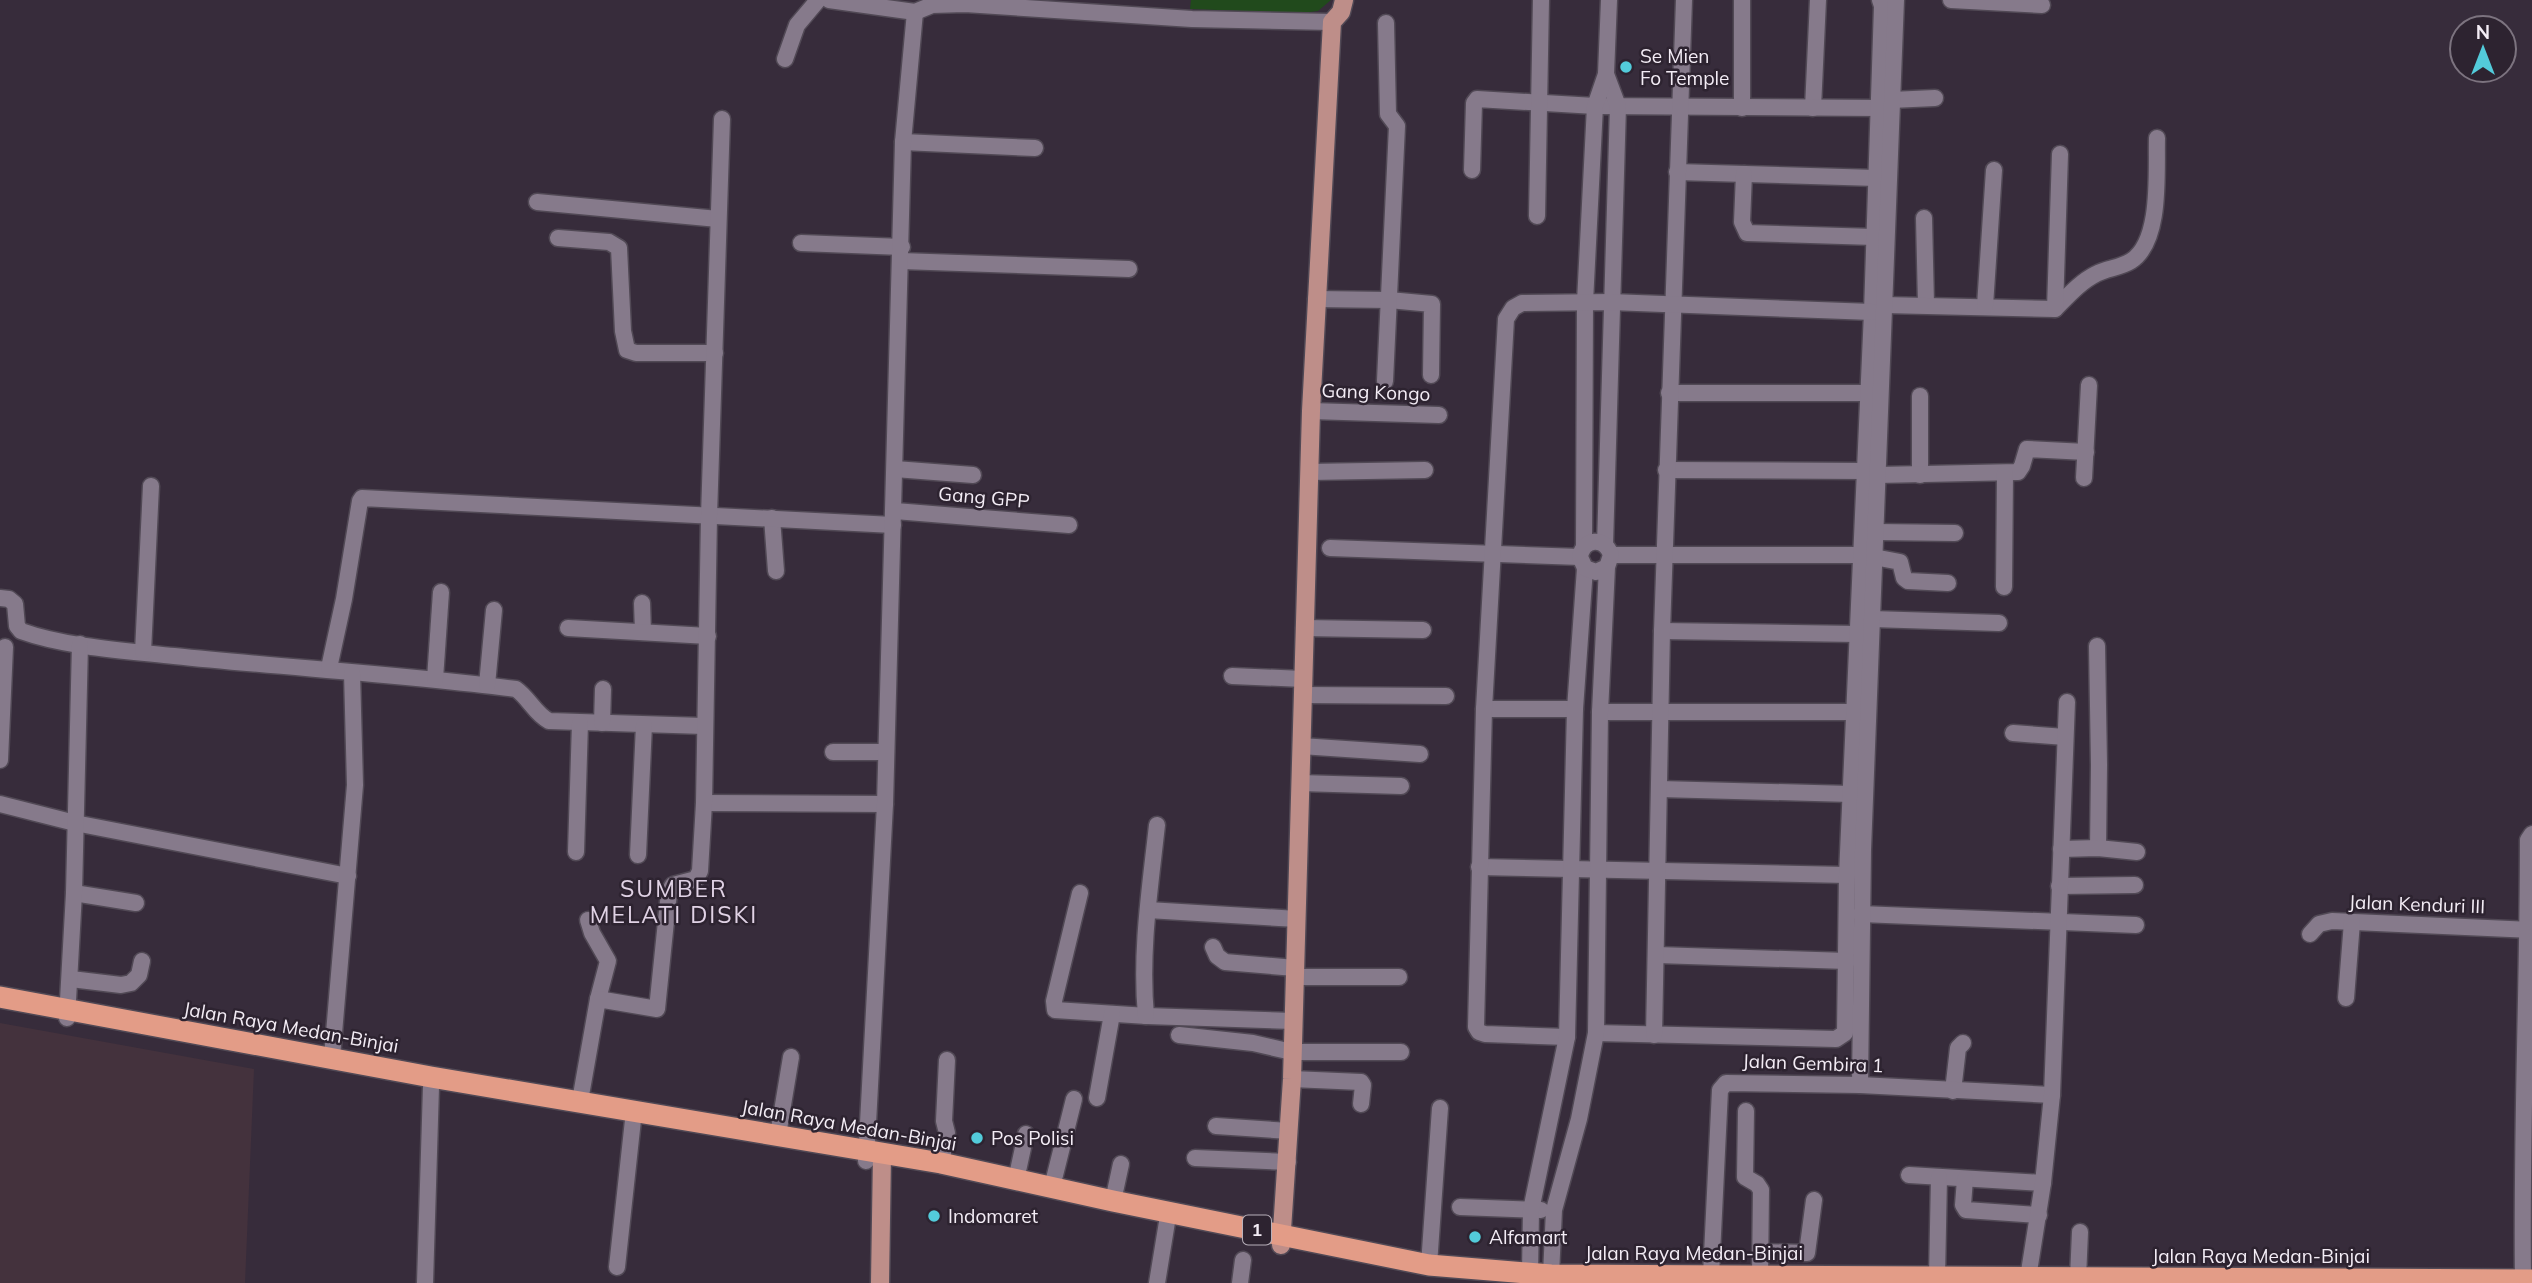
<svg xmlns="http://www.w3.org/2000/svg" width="2532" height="1283" viewBox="0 0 2532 1283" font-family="Mulish,sans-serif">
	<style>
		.industrial { fill: #44323d }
		.green { fill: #214a1c }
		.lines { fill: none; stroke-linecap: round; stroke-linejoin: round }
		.minor-casing { stroke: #514955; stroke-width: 19 }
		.major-casing { stroke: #514955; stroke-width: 21 }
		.highway-casing { stroke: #514955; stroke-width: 24 }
		.minor { stroke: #867a8b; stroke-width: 16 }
		.major { stroke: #be8e89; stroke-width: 18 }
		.highway { stroke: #e39c87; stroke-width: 21 }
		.poi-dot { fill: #53cbda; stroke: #2d2330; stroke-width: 2.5 }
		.labels { text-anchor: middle; stroke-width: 5; stroke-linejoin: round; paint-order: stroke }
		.shield { fill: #2d2330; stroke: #b8b0ba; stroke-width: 2 }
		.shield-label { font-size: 18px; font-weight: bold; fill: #f3ecf5 }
		.poi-label { font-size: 19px; fill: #f3ecf5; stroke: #2d2330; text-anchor: start }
		.street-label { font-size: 19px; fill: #f3ecf5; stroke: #2d2330 }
		.quarter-label { font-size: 23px; letter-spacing: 2px; fill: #e0d2e5; stroke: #2d2330 }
	</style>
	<rect width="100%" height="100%" fill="#372c3b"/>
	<polygon class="industrial" points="0,1023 254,1069 245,1283 0,1283"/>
	<polygon class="green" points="1191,0 1331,0 1318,11 1302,13 1190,9"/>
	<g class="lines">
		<defs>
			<g id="minor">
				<polyline points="829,0 915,12 932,5 965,4 1192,19 1332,22"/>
				<polyline points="1742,0 1742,108"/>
				<polyline points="1951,0 2042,5"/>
				<polyline points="785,59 797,25 818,0"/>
				<polyline points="1891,100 1935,98"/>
				<polyline points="1813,108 1818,0"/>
				<polyline points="903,142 1035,148"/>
				<polyline points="1472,170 1474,103 1477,99 1595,106 1878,108"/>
				<polyline points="1677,172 1876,178"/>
				<polyline points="1744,174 1742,222 1747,233 1874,237"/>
				<polyline points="537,202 718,219"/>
				<polyline points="1537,216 1541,0"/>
				<polyline points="1924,218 1926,304"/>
				<polyline points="558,238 609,242 619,248 623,331 627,350 636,353 715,353"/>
				<polyline points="801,243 902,247"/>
				<polyline points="901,261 1129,269"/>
				<polyline points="1316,299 1389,300 1432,304 1431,375"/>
				<path d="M1884 305 2055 309C2068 296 2080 282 2096 274 2107 268 2120 268 2131 261 2162 241 2156 172 2157 138"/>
				<polyline points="1985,306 1994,170"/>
				<polyline points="2055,309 2060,154"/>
				<polyline points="1385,381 1397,126 1388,114 1386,23"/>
				<polyline points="1669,393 1867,393"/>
				<polyline points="1920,396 1920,475"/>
				<polyline points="1311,411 1439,415"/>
				<polyline points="895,469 973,475"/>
				<polyline points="1666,470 1864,471"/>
				<polyline points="1309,472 1425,470"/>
				<polyline points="1877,475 2018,472 2022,466 2027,449 2086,452"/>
				<polyline points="2084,478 2089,385"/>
				<polyline points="895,511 1069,525"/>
				<polyline points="772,518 776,571"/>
				<polyline points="1876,532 1955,533"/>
				<polyline points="1605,545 1618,106 1606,74"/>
				<polyline points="1584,546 1585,302 1595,106 1606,74 1609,0"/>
				<polyline points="1330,548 1580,557"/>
				<polyline points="1611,555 1861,555"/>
				<polyline points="1874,557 1900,562 1904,578 1908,581 1948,583"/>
				<polyline points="2004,587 2005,473"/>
				<path d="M0 598 9 599 15 604 17 626 21 631C65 647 128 651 174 656 288 668 402 674 516 689 529 698 535 714 549 721L704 726"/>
				<polyline points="642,603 643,632"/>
				<polyline points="1872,619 1999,623"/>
				<polyline points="568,628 708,636"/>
				<polyline points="1304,628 1423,630"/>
				<polyline points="1662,631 1857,634"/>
				<polyline points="2097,646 2099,765 2098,848"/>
				<polyline points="143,652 151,486"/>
				<polyline points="329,668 344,599 360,501 362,498 893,525"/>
				<polyline points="1232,676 1303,679"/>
				<polyline points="435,679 441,592"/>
				<polyline points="487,685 494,610"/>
				<polyline points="1303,695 1446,696"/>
				<polyline points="1484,709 1575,709"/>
				<polyline points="1600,712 1854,712"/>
				<polyline points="602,723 603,689"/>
				<polyline points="2013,733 2065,737"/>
				<polyline points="1301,746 1420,754"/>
				<polyline points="833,752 886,752"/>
				<polyline points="0,760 5,647"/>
				<polyline points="1300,783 1401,786"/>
				<polyline points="1660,789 1851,794"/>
				<polyline points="704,803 885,804"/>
				<polyline points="0,804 75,823 348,876"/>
				<polyline points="2061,849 2098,848 2137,852"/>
				<polyline points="576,852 580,723"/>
				<polyline points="638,855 644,725"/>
				<polyline points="1479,867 1847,875"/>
				<polyline points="2059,886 2135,885"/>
				<polyline points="74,893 136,903"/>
				<polyline points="1080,893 1054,1001 1055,1010 1147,1016 1293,1021"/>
				<polyline points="1148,910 1297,919"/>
				<polyline points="1861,914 2136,925"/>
				<polyline points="588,920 592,933 608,961 598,999"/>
				<polyline points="2310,934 2319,924 2332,921 2532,930"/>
				<polyline points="1213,947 1217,956 1225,962 1295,968"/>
				<polyline points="1657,955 1847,961"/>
				<polyline points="1294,977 1399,977"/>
				<polyline points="71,979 121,985 131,983 139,975 142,961"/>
				<polyline points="2346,998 2352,922"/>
				<path d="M1146 1016C1140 952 1150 889 1157 825"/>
				<polyline points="67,1018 74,893 80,644"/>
				<polyline points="1596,1033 1836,1039 1845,1033 1847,875 1872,312 1882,6 1880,0"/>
				<polyline points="1179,1035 1253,1043 1292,1052 1401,1052"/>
				<polyline points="1654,1035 1662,631 1684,0"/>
				<polyline points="1567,1037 1485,1034 1479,1032 1476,1027 1484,709 1506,319 1513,308 1522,303 1611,302 1872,312"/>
				<polyline points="332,1057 355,785 352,673"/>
				<polyline points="1292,1079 1361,1082 1363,1085 1361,1104"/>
				<polyline points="1860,1085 1863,850 1896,0"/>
				<polyline points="1953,1091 1958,1048 1963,1043"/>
				<polyline points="1097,1098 1112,1014"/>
				<polyline points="580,1101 598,999 657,1009 669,892 673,885 696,879 700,871 704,803 709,516 722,119"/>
				<polyline points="1746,1111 1745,1177 1757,1184 1761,1190 1760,1276"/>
				<polyline points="1216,1126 1289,1131"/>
				<polyline points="778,1135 791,1057"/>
				<polyline points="1195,1158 1288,1162"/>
				<polyline points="866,1161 885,804 903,142 915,12"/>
				<polyline points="941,1163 947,1133 944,1121 947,1060"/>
				<polyline points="1909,1175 2043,1183"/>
				<polyline points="1965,1179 1963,1205 1966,1210 2039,1215"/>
				<polyline points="1016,1180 1026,1134"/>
				<polyline points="1052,1187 1074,1099"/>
				<polyline points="1113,1201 1121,1164"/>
				<polyline points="1460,1207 1541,1210"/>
				<polyline points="1761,1252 1807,1253 1814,1200"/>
				<polyline points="1429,1265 1440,1108"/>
				<polyline points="617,1267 633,1120"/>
				<polyline points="1530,1274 1531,1210 1567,1037 1575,709 1585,568"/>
				<path d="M1551 1275 1554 1210 1579 1119 1596 1033 1600 712 1607 567 1611 555C1605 536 1583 538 1580 557L1585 568 1596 572 1607 567"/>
				<polyline points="1711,1275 1720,1090 1726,1083 1860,1085 2052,1095"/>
				<polyline points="1937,1277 1939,1177"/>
				<polyline points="2028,1278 2043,1183 2052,1095 2067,702"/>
				<polyline points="2078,1278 2080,1232"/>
				<path d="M2523 1280C2521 1133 2528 987 2528 840L2532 834"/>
				<polyline points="425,1283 431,1087"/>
				<polyline points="1157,1283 1167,1222"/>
				<polyline points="1240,1283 1243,1260"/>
			</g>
			<g id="major">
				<polyline points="1281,1245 1292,1079 1311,411 1332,22 1341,12 1344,0"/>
				<polyline points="880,1283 882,1155"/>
			</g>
			<polyline id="highway" points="0,997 431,1077 941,1163 1113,1201 1429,1265 1551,1275 2532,1280"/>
		</defs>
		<use href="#minor" class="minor-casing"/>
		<use href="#major" class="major-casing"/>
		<use href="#highway" class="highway-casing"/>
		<use href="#minor" class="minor"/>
		<use href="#major" class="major"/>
		<use href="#highway" class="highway"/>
	</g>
	<g class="poi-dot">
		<circle cx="1626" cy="67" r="7"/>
		<circle cx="977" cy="1138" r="7"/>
		<circle cx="934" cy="1216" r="7"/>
		<circle cx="1475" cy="1237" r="7"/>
	</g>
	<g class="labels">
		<rect class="shield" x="1243" y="1215.5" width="28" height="29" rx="5"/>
		<g class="shield-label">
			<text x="1257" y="1236">1</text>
		</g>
		<g class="poi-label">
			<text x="1640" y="63">Se Mien<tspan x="1640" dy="22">Fo Temple</tspan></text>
			<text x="991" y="1145">Pos Polisi</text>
			<text x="948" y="1223">Indomaret</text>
			<text x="1489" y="1244">Alfamart</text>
		</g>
		<g class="street-label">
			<text transform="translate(1376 392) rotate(2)" y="7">Gang Kongo</text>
			<text transform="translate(984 497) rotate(5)" y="7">Gang GPP</text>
			<text transform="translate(2417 904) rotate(2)" y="7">Jalan Kenduri III</text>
			<text transform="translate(291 1027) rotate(10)" y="7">Jalan Raya Medan-Binjai</text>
			<text transform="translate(1813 1063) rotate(2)" y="7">Jalan Gembira 1</text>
			<text transform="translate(849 1125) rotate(10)" y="7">Jalan Raya Medan-Binjai</text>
			<text x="1694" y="1260">Jalan Raya Medan-Binjai</text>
			<text x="2261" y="1263">Jalan Raya Medan-Binjai</text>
		</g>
		<g class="quarter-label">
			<text x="674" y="897">SUMBER<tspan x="674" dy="26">MELATI DISKI</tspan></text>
		</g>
	</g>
	<g transform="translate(2483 49)"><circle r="33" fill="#2d2330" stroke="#7c737f" stroke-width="2"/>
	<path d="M0-5L12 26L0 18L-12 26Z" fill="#53cbda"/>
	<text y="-10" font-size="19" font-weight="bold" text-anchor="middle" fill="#f3ecf5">N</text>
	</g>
</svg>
